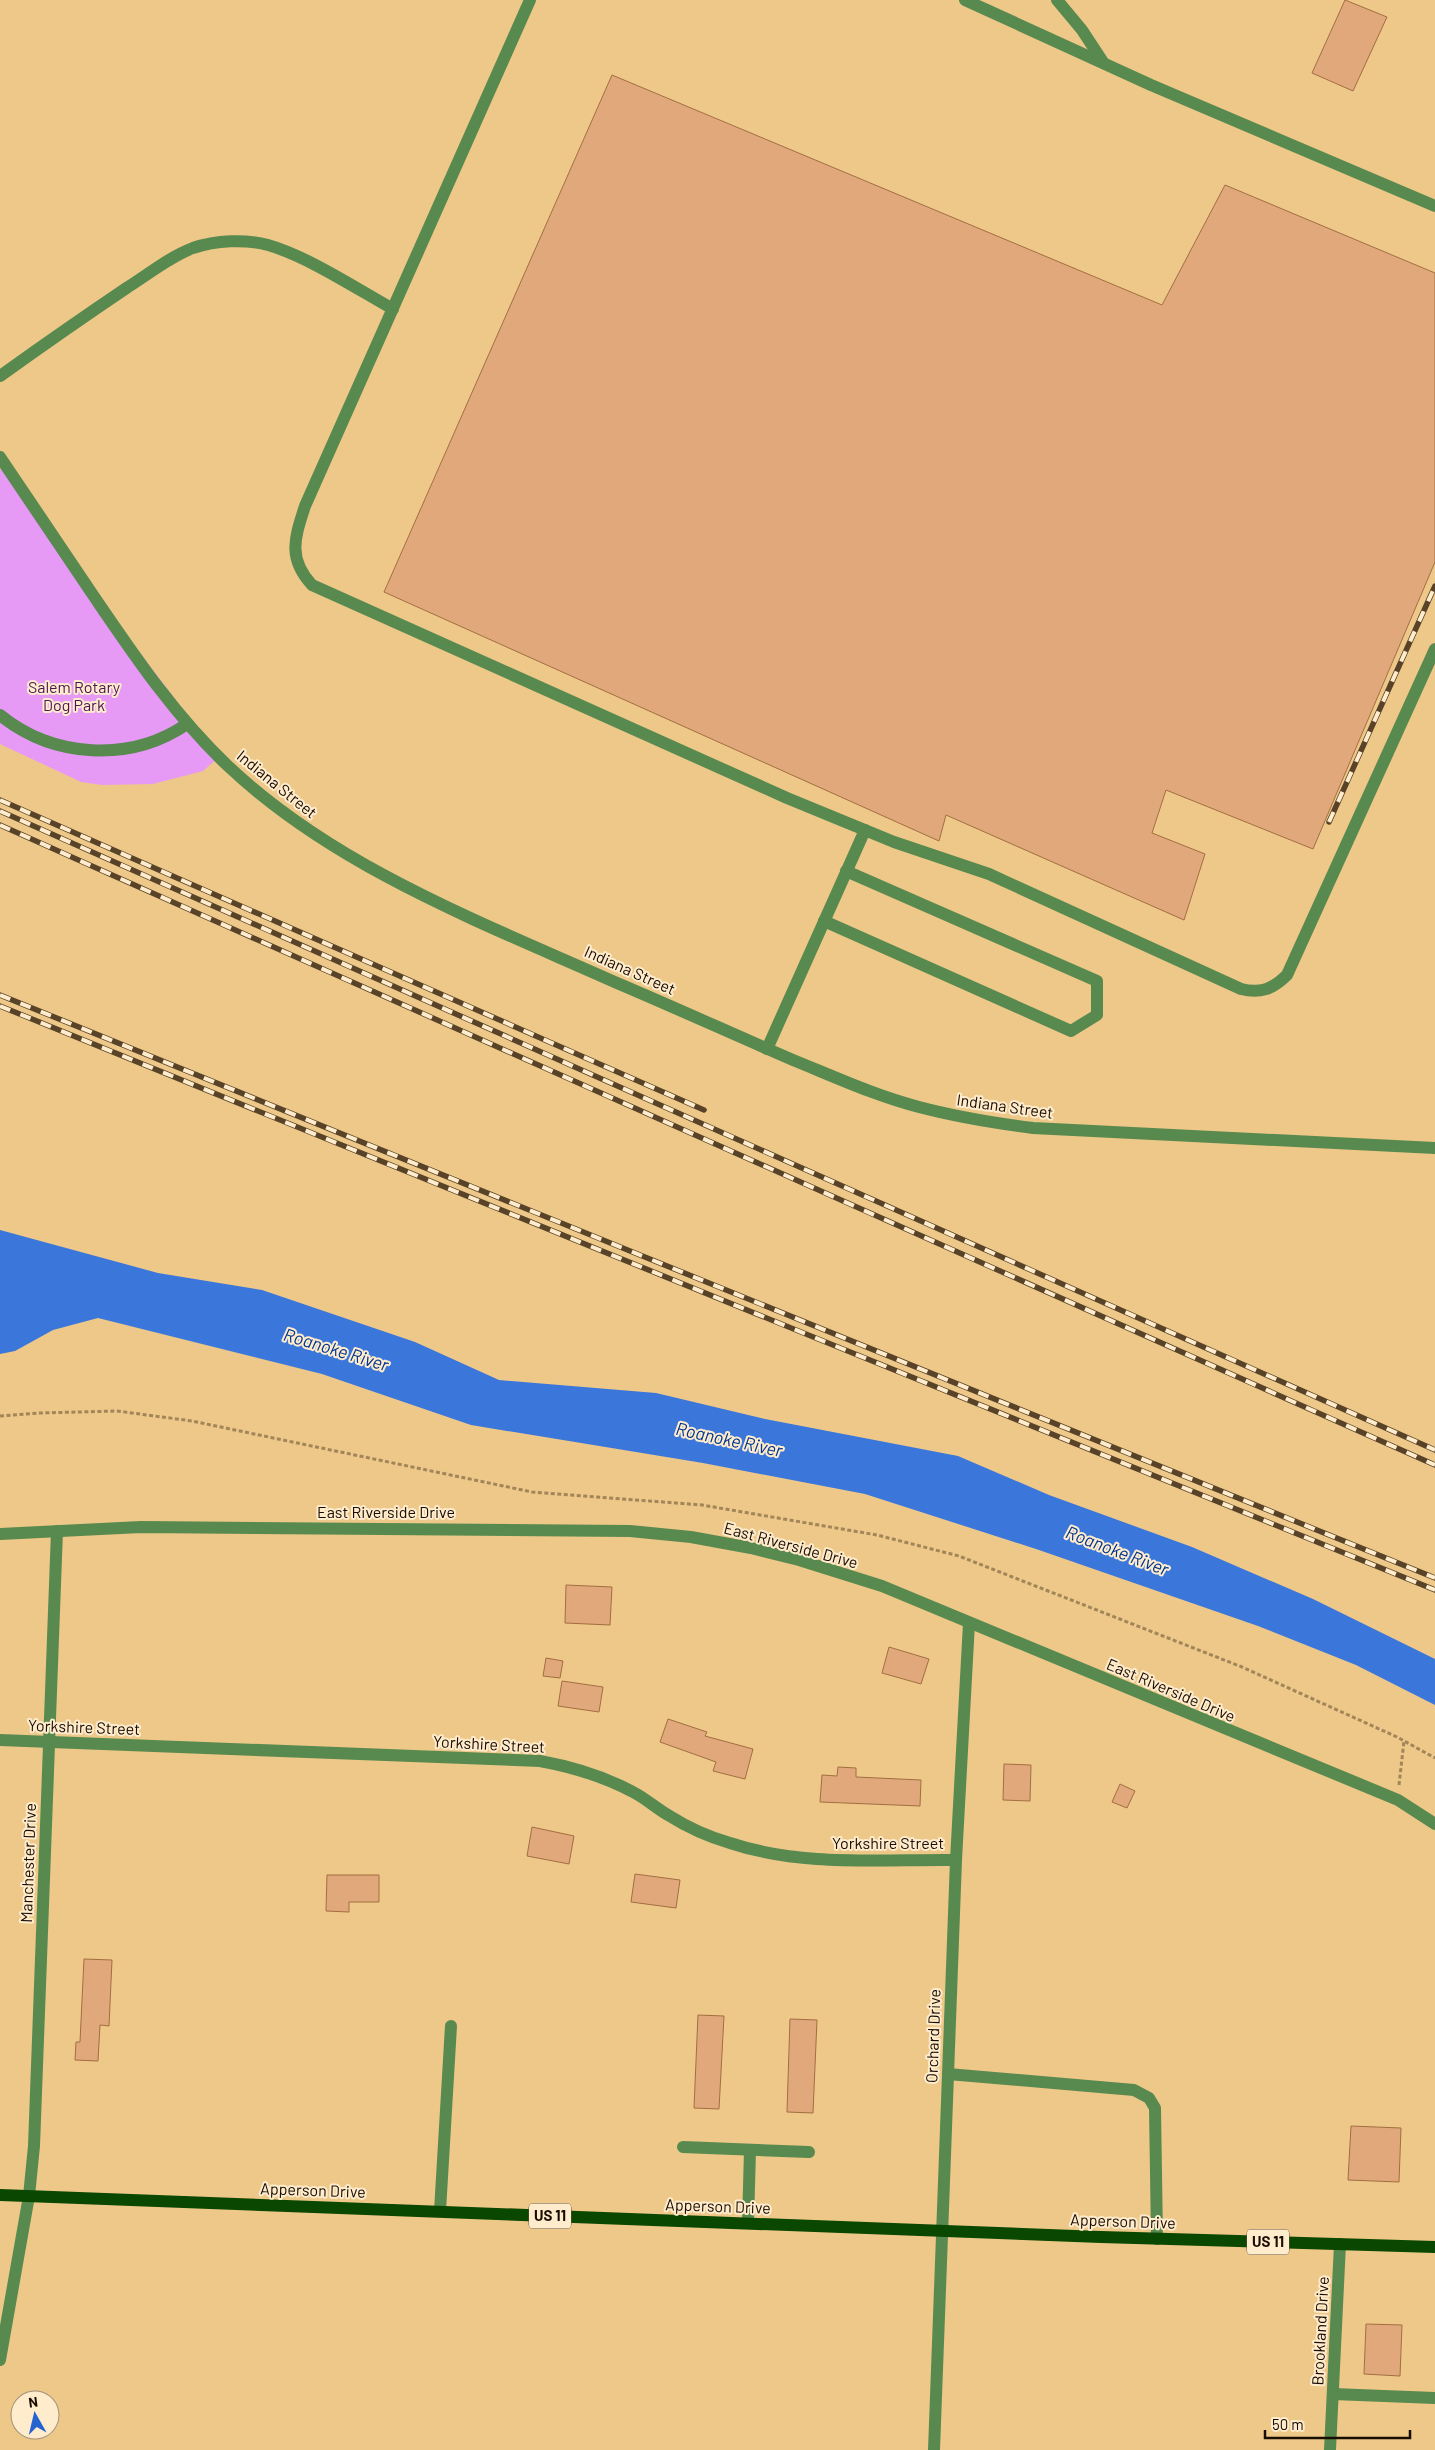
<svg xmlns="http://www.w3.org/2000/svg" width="1435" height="2450" viewBox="0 0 1435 2450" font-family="Barlow,sans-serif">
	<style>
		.green { fill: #e69af6 }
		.water { fill: #3b76db }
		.building { fill: #e1a97b; stroke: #a26e41 }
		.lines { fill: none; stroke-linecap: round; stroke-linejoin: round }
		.path { stroke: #a28659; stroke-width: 3; stroke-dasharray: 4 2.5; stroke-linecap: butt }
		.minor { stroke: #588a4f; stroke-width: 12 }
		.major { stroke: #0a4700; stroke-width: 12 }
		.rail-casing { stroke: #584328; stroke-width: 5.5 }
		.rail { stroke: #ffeccd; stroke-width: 4; stroke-dasharray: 11; stroke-linecap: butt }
		.labels { text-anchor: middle; stroke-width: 4; stroke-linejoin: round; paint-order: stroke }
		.shield { fill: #ffeccd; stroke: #5e4f3e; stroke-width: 1 }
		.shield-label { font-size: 15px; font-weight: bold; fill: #190c00 }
		.park-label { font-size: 16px; fill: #4a1555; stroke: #ffeccd }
		.street-label { font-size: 16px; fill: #190c00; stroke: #ffeccd }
		.water-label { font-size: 18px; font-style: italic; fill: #003690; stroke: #ffeccd }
	</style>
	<rect width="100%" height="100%" fill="#edc889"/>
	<polygon class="green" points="6,466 74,566 219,757 203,771 153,784 102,785 81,782 0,744 0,470"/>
	<polygon class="water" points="0,1230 158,1273 262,1290 415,1342 499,1380 656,1393 765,1419 958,1456 1049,1495 1192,1547 1313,1599 1435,1659 1435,1705 1356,1665 1258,1626 1039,1550 865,1494 703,1463 471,1425 322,1374 98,1318 53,1330 15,1351 0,1354"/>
	<g class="building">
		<polygon points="1345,0 1387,17 1353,91 1312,73"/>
		<polygon points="612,75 1162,305 1225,185 1435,273 1435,562 1313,849 1166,790 1152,833 1205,854 1184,920 946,815 939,841 384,592"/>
		<polygon points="566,1585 612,1587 610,1625 565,1623"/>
		<polygon points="889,1647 929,1659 921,1684 882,1673"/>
		<polygon points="546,1658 563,1661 560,1678 543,1676"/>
		<polygon points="562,1681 603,1687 599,1712 558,1706"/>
		<polygon points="668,1719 707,1732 705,1736 753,1749 745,1779 713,1771 716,1762 660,1742"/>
		<polygon points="1004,1764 1031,1765 1030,1801 1003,1800"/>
		<polygon points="838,1767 856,1768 856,1777 921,1780 920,1806 820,1802 822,1775 837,1776"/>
		<polygon points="1120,1784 1135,1791 1127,1808 1112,1802"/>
		<polygon points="532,1827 574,1836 569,1864 527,1856"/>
		<polygon points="635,1874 680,1880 676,1908 631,1902"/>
		<polygon points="327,1875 379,1875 379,1902 349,1902 349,1912 326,1911"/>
		<polygon points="84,1959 112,1960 109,2026 100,2025 98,2061 75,2060 76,2042 80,2042"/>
		<polygon points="698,2015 724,2016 719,2109 694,2108"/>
		<polygon points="790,2019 817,2020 813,2113 787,2112"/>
		<polygon points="1351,2126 1401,2128 1399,2182 1348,2180"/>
		<polygon points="1366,2324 1402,2325 1400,2376 1364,2374"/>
	</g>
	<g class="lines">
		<g class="path">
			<polyline points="0,1416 40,1413 117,1411 192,1421 532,1492 702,1505 877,1535 959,1556 1242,1667 1397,1737 1435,1758"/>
			<polyline points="1399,1785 1404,1741"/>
		</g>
		<g class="minor">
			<path d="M530 0 305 506C295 537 287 558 312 585L787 798 894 842 989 874 1241 989C1260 994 1273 989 1287 975L1435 649"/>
			<polyline points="965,0 1151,85 1435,206"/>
			<polyline points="1057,0 1082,30 1103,62"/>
			<path d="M0 376C42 346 85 316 128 287 149 274 169 257 193 248 216 240 245 239 268 245 307 256 357 289 393 309"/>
			<path d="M0 457C31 503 62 549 93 595 134 655 174 715 228 766 336 868 483 923 617 983 676 1008 735 1035 793 1060 835 1077 876 1096 919 1107 957 1117 994 1123 1033 1128L1435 1148"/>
			<path d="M0 715C53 758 130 763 187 724"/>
			<polyline points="824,921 1071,1031 1097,1015 1097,981 846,871"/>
			<polyline points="767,1049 865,830"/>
			<polyline points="0,1534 141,1527 630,1531 691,1537 751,1548 799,1560 882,1586 1398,1800 1435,1824"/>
			<path d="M0 1740 540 1761C573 1767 603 1776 633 1792 645 1798 656 1808 668 1815 687 1827 709 1837 730 1843 802 1867 881 1859 956 1860"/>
			<polyline points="948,2074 1134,2090 1149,2098 1155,2108 1157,2239"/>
			<polyline points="683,2147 809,2152"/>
			<polyline points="440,2211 451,2026"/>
			<polyline points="748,2223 750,2150"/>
			<polyline points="0,2360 29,2196 34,2146 57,1531"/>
			<polyline points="1333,2394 1435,2398"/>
			<polyline points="934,2450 956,1860 969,1623"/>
			<polyline points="1330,2450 1340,2244"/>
		</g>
		<polyline class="major" points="0,2195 1101,2237 1435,2247"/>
		<defs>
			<g id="rail">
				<polyline points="0,800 704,1110"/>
				<polyline points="0,811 1435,1450"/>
				<polyline points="1329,822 1435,586"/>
				<polyline points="0,825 1435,1465"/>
				<polyline points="0,995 1435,1578"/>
				<polyline points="0,1006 1435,1590"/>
			</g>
		</defs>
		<use href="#rail" class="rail-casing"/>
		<use href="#rail" class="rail"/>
	</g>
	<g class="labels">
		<g class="shield">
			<rect x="529" y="2203.5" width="42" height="25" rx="4"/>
			<rect x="1247" y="2229.5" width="42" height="25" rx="4"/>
		</g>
		<g class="shield-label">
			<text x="550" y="2221">US 11</text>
			<text x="1268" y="2247">US 11</text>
		</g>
		<g class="park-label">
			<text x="74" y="693">Salem Rotary<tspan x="74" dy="18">Dog Park</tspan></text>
		</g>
		<g class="street-label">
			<text transform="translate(277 784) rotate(39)" y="6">Indiana Street</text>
			<text transform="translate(630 970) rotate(24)" y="6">Indiana Street</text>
			<text transform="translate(1005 1106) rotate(8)" y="6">Indiana Street</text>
			<text x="386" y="1518">East Riverside Drive</text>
			<text transform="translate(791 1545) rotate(15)" y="6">East Riverside Drive</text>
			<text transform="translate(1171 1690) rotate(23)" y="6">East Riverside Drive</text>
			<text transform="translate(84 1727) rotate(2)" y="6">Yorkshire Street</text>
			<text transform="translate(489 1744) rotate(3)" y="6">Yorkshire Street</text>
			<text x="888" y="1849">Yorkshire Street</text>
			<text transform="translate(28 1863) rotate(-88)" y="6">Manchester Drive</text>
			<text transform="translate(933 2036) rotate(-88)" y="6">Orchard Drive</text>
			<text transform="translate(313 2190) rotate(2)" y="6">Apperson Drive</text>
			<text transform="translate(718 2206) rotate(2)" y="6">Apperson Drive</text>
			<text transform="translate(1123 2221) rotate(2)" y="6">Apperson Drive</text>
			<text transform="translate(1320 2331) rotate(-87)" y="6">Brookland Drive</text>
		</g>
		<g class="water-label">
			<text transform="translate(336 1350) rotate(17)" y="6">Roanoke River</text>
			<text transform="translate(729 1440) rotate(12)" y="6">Roanoke River</text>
			<text transform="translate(1117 1551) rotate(21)" y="6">Roanoke River</text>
		</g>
	</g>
	<g transform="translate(35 2415) rotate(352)"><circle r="24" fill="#ffeccd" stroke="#a3927b"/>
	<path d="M0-4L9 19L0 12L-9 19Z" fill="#2563d0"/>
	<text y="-8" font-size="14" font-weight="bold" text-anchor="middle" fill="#190c00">N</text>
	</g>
	<path d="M1265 2430v8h145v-8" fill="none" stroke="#190c00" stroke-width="2.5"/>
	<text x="1272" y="2430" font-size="15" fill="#190c00" stroke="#ffeccd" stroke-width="4" paint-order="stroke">50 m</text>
</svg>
